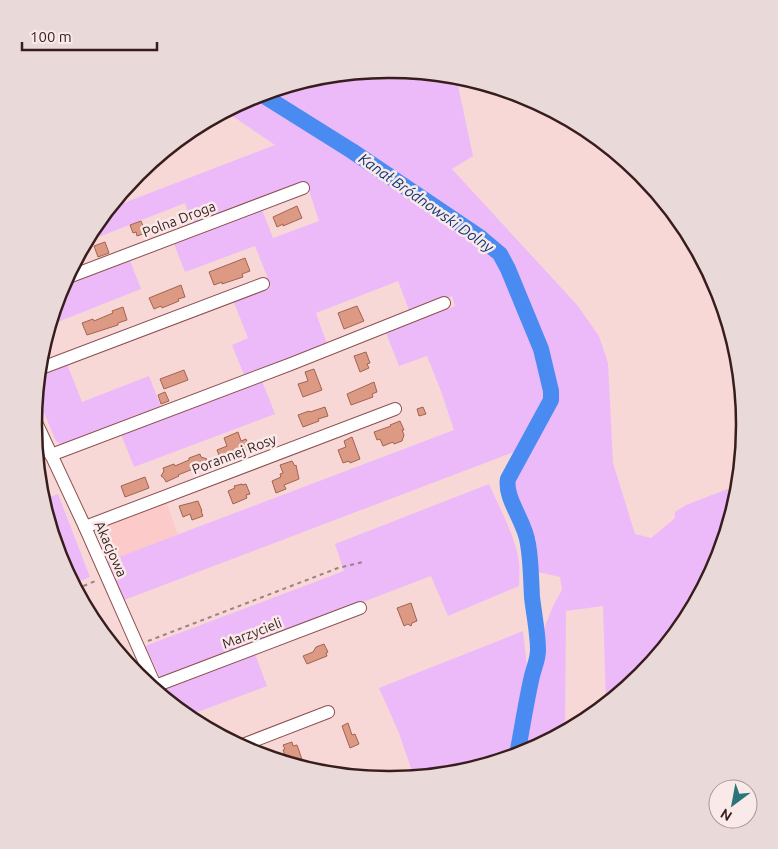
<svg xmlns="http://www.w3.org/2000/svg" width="778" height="849" viewBox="0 0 778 849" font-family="Ubuntu,sans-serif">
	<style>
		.built { fill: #fdcaca }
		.green { fill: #ecbaf9 }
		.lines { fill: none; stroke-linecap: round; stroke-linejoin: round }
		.river { stroke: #4a8bf1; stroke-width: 16 }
		.building { fill: #dc9983; stroke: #a2644f }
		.minor-casing { stroke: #8e4e4f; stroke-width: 14 }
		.path { stroke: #9d8080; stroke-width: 2; stroke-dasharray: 4 4; stroke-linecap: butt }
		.minor { stroke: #fff; stroke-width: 12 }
		.labels { text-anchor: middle; stroke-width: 5; stroke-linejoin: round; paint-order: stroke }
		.street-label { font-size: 14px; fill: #381d1d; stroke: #f9e9e9 }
		.water-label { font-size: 15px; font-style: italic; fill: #0b3574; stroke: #f9e9e9 }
		.rim { fill: none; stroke: #381d1d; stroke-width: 2.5 }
	</style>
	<rect width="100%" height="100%" fill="#f7d8d7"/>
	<polygon class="built" points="166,501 178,535 111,560 97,528"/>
	<g class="green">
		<polygon points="389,69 456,76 473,156 452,169 577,305 599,336 608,363 613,463 635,534 651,538 675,518 675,512 686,505 738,485 737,494 717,561 684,622 646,668 632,676 632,683 606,704 603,606 566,611 565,731 525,753 458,773 414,777 399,733 379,688 523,631 527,666 523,686 537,684 542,634 553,606 562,590 560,577 538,572 536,539 512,483 499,482 514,452 124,600 108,561 454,430 441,391 427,356 399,366 386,333 455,306 452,296 410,313 398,281 316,313 327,344 244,375 232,345 248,338 233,300 271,286 255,246 185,272 173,241 261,207 273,238 319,221 306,181 192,224 185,203 86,242 94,227 108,209 275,145 225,111 253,96 320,76"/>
		<polygon points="129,258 141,289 50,325 63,284"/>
		<polygon points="67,364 82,402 149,376 161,407 63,445 56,441 37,396 39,374"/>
		<polygon points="262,381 275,414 134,467 121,434"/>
		<path d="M489 484C500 509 515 535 519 562 520 570 519 578 519 586L448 616 431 576 161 679 145 646 344 571 335 544Z"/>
		<polygon points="58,494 90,577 73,584 61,560 43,500"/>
		<polygon points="254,651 267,686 187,716 172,704 164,685"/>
	</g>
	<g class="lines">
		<path class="river" d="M261 94 352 151 481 238 500 254 508 269 541 349 551 391V400L508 479C504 498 526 523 528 544 531 561 531 579 532 597 534 615 538 633 538 650 538 660 534 667 532 676 526 702 522 729 517 755"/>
	</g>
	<g class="building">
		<polygon points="297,206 302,218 283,226 283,224 277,227 273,217"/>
		<polygon points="141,221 146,233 137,236 136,232 133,233 130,225"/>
		<polygon points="105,242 109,253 98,257 94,246"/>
		<polygon points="245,258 250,271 242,274 243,277 222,284 222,282 214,285 209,272"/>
		<polygon points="181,285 185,297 178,299 179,301 162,308 161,306 154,309 149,298"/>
		<polygon points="357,306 364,321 344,329 338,313"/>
		<polygon points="123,307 127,320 118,323 118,325 87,335 82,323 93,319 94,321 113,313 112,311"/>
		<polygon points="47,333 52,346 42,350"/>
		<polygon points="366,352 370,363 367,364 369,368 360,372 354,356"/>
		<polygon points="314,369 322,390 303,397 298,384 308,381 305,372"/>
		<polygon points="184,370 188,380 164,389 160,379"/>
		<polygon points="374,382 377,392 372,394 373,397 351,405 347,394"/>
		<polygon points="165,392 169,401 161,404 158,395"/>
		<polygon points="325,407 328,416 318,419 319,421 303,427 298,415 309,411 310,412"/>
		<polygon points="423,407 426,414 419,416 417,409"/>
		<polygon points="400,421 404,430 402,430 404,435 402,441 394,444 393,442 383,446 380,439 377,440 374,432 391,426 390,425"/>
		<polygon points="238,432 241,441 246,439 250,449 221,460 217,450 227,446 224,438"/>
		<polygon points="352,437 360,459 350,463 349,461 343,463 338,450 346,447 344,441"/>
		<polygon points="200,454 201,457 207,459 205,462 207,466 194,471 193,469 178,475 179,476 166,482 164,478 161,476 164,471 163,468 174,464 175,466 189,460 189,458"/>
		<polygon points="292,461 295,466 296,465 299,479 284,485 286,489 276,493 272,481 281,477 280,474 283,473 280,465"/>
		<polygon points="145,477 149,488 125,497 121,486"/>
		<polygon points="242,484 242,485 246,484 250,494 246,495 247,498 233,504 228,491 235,488 234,486"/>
		<polygon points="198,501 202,511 201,511 203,516 192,520 190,514 183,517 179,506"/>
		<polygon points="411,603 417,621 412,623 411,626 408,624 404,626 397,608"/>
		<polygon points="324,644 328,652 326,653 327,656 307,664 303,656 313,652 316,647"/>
		<polygon points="348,723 352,735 355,734 359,744 350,748 342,726"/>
		<polygon points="292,742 293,746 297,745 305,768 290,764 288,757 286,758 283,750 285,749 283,745"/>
	</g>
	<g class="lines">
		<defs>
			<g id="minor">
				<polyline points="66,278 303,188"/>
				<polyline points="39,369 263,284"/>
				<polyline points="34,418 85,527 158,692"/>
				<polyline points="51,455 291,364 444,303"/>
				<polyline points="85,527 395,409"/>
				<polyline points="155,686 360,608"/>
				<polyline points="240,746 328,712"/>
			</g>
		</defs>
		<use href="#minor" class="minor-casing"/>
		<g class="path">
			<polyline points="76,589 98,580"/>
			<polyline points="148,641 338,568 363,562"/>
		</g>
		<use href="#minor" class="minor"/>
	</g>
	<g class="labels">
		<g class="street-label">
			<text transform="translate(179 219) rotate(-21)" y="5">Polna Droga</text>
			<text transform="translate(234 454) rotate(-21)" y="5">Porannej Rosy</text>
			<text transform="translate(111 549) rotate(66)" y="5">Akacjowa</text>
			<text transform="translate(252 633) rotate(-21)" y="5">Marzycieli</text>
		</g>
		<g class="water-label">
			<text transform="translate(426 203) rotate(35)" y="5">Kanał Bródnowski Dolny</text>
		</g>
	</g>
	<path d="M0 0H778V849H0ZM388 78H390A346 346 0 0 1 736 424V425A346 346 0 0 1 390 771H388A346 346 0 0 1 42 425V424A346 346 0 0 1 388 78Z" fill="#ead9d9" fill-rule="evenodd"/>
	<path class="rim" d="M388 78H390A346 346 0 0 1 736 424V425A346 346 0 0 1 390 771H388A346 346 0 0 1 42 425V424A346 346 0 0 1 388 78Z"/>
	<g transform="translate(733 804) rotate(212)"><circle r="24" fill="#f9e9e9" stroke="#ac9797"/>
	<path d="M0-4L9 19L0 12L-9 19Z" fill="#2b7578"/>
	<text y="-8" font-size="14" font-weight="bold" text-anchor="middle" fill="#381d1d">N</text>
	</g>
	<path d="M22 42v8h135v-8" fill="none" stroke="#381d1d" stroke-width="2.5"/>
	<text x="30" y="42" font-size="15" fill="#381d1d" stroke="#f9e9e9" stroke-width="4" paint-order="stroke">100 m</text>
</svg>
